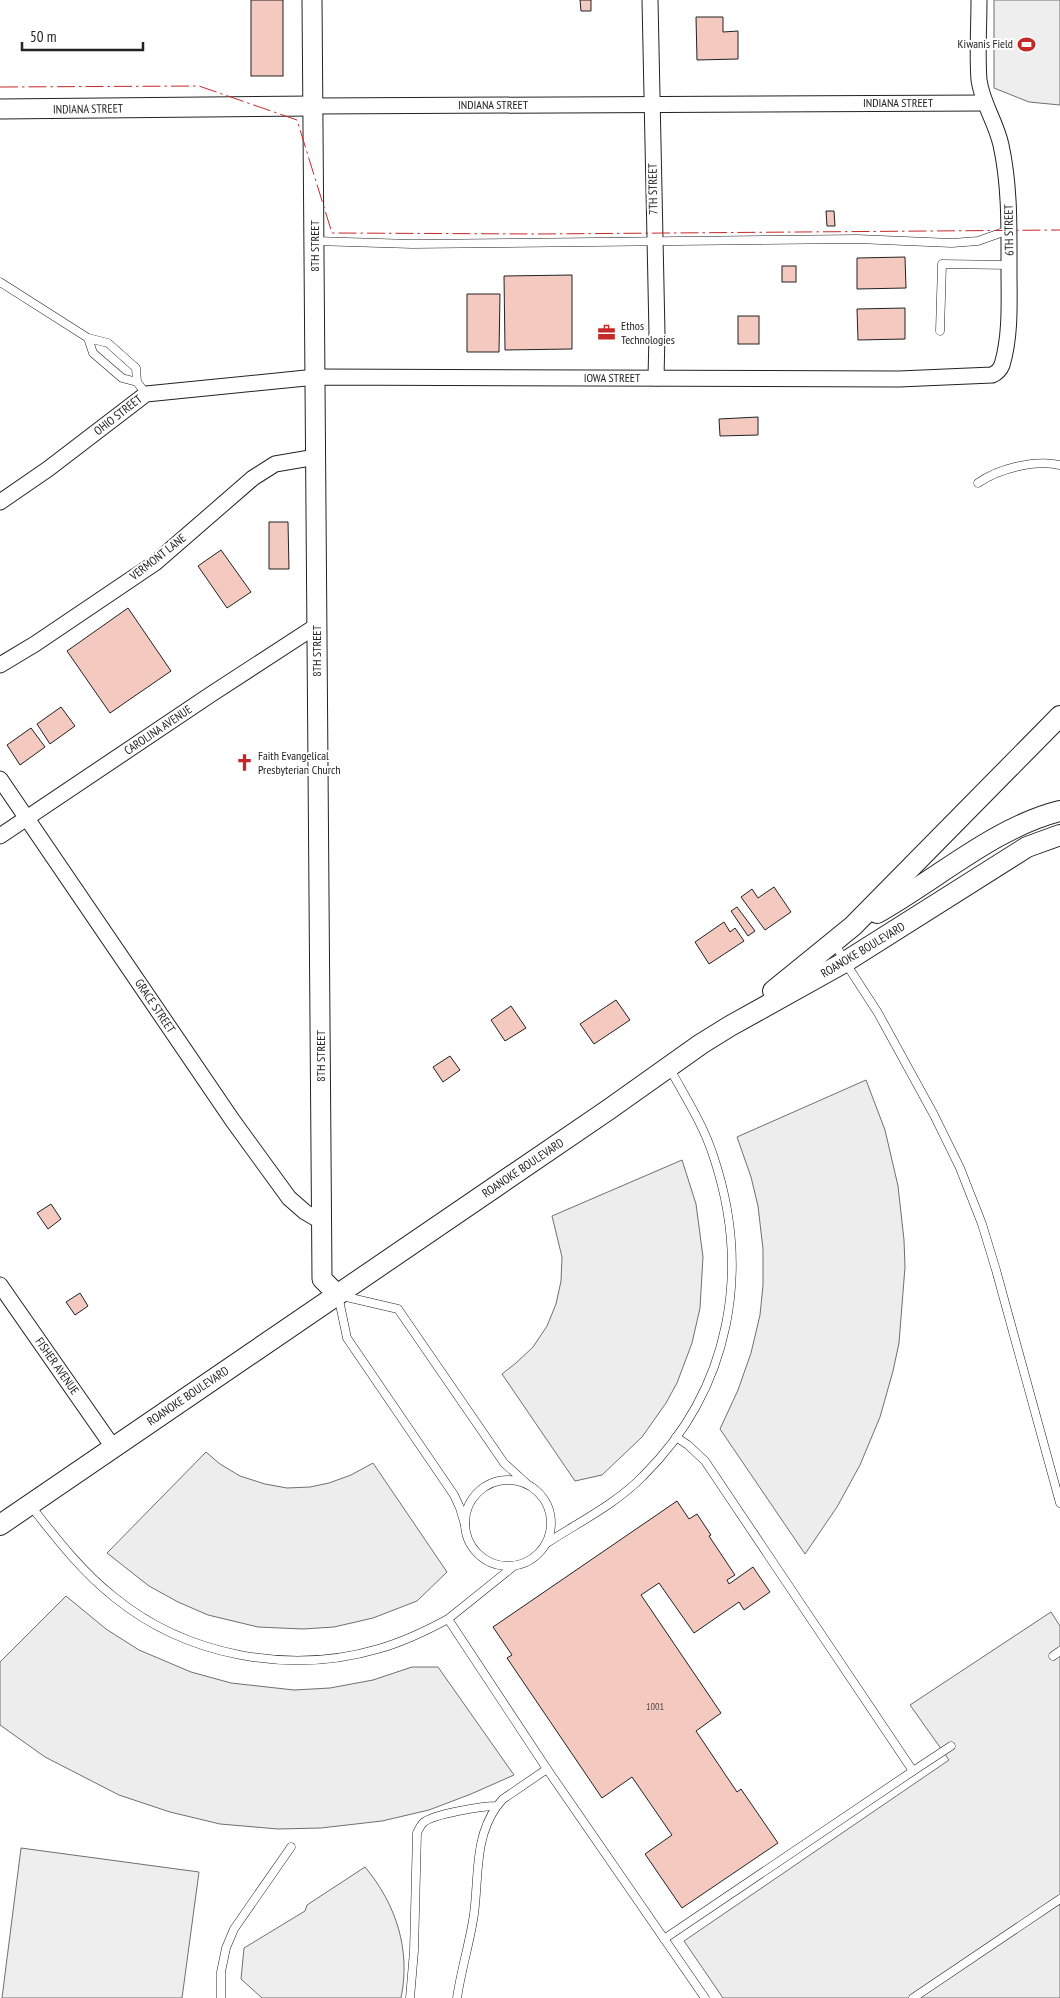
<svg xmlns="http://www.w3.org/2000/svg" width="1060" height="1998" viewBox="0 0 1060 1998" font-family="'PT Sans Narrow',sans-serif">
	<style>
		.green { fill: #eee; stroke: #6f6f6f }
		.parking { fill: #ededed; stroke: #6f6f6f }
		.building { fill: #f3c9c0; stroke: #222 }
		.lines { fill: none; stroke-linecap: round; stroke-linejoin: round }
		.service-casing { stroke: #222; stroke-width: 9 }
		.minor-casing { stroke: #222; stroke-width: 17 }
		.tertiary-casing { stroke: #222; stroke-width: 21 }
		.secondary-casing { stroke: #222; stroke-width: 22 }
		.service { stroke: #fff; stroke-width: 8 }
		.minor { stroke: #fff; stroke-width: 15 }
		.tertiary { stroke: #fff; stroke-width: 19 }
		.secondary { stroke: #fff; stroke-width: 20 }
		.power { stroke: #c62828; stroke-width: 1; stroke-dasharray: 18 4 2.5 4; stroke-linecap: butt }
		.labels { text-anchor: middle; stroke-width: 4; stroke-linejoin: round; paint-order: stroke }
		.number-label { font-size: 10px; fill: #564c4a }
		.poi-label { font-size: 12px; fill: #222; stroke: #fff; text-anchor: start }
		.street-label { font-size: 12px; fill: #222; stroke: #fff }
	</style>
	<rect width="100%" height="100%" fill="#fff"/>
	<g class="green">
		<polygon points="994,0 1060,0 1060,105 1029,102 994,88"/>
		<polygon points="21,1848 199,1872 182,1998 2,1998"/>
		<path d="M365 1867C396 1904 411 1950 401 1998H262L241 1979 244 1948 305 1911 307 1905Z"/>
	</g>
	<g class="parking">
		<polygon points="866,1080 885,1130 898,1186 904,1240 905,1267 899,1343 893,1371 880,1417 860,1465 837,1507 805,1554 720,1429 738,1390 751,1353 760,1315 763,1285 763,1249 758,1206 751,1177 737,1137"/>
		<polygon points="682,1160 696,1204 703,1257 700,1308 692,1343 677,1383 666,1403 642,1437 602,1475 575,1481 502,1374 516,1363 533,1347 547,1326 556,1304 561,1281 562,1257 552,1216"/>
		<polygon points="206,1452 220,1464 240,1476 265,1484 287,1488 310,1487 329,1483 351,1475 373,1463 447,1572 417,1601 373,1618 334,1627 303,1629 258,1627 208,1615 178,1602 149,1586 107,1553"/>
		<polygon points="66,1596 106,1629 139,1650 191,1672 231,1683 294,1690 330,1688 373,1680 412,1667 438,1667 514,1775 471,1794 429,1810 382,1821 321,1828 278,1829 220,1824 170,1812 119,1795 45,1757 0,1725 0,1662"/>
		<polygon points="1051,1612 1060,1626 1060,1998 723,1998 684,1941 949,1760 910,1705"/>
	</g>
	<g class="building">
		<rect x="251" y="0" width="32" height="76"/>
		<polygon points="580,0 591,0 591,11 581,11"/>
		<polygon points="696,17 723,17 723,32 738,31 738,59 697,60"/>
		<polygon points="826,211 834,211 835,226 827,226"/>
		<polygon points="905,257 906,288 857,289 857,258"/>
		<rect x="782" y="266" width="14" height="16"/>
		<polygon points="572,275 572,349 505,350 504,276"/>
		<polygon points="467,294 500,294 499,352 467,352"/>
		<polygon points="905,308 905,339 858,340 857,309"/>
		<rect x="738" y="316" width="21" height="28"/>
		<polygon points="758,417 758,435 720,436 719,419"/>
		<polygon points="269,522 288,522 289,569 269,569"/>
		<polygon points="221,550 251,592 227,608 198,566"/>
		<polygon points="128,608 171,671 110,713 67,651"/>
		<polygon points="61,707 75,726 50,744 37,724"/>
		<polygon points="31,728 45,747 20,765 7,745"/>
		<polygon points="774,887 791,912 765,930 741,897 752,889 758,898"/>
		<polygon points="737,907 755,931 748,936 731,911"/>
		<polygon points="724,922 730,932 735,928 744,941 709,964 695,942"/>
		<polygon points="616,1000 630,1020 594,1044 580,1024"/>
		<polygon points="511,1006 526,1028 505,1041 491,1020"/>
		<polygon points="450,1056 460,1070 443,1082 433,1067"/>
		<polygon points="51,1204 61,1219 48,1229 37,1213"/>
		<polygon points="80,1293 88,1306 75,1315 66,1302"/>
		<polygon points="677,1501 689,1519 697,1514 711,1535 709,1536 735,1575 727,1580 729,1584 753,1567 770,1592 744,1610 739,1602 694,1633 659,1583 641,1595 721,1713 696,1731 737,1792 741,1789 778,1843 682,1908 645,1854 672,1835 632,1777 602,1798 507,1658 512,1655 493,1627"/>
	</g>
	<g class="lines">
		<defs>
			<g id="service">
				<polyline points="315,241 412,244 857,239 952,243 978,241 1009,230"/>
				<polyline points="0,282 88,338 108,343 136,368 137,382 146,394"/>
				<polyline points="940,331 942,264 1009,265"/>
				<polyline points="88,338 93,353 122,378 137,382"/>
				<path d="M978 483C998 469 1035 459 1060 465"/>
				<polyline points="834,942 845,962 878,1013 934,1115 960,1168 982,1224 996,1270 1060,1503"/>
				<circle cx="508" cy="1523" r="43"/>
				<path d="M30 1505C56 1538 81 1571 114 1597 186 1656 289 1675 378 1649 403 1642 426 1631 448 1619"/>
				<polyline points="465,1525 460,1508 454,1495 347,1338 338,1295 398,1309 504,1463 527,1484"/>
				<path d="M547 1543C579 1522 616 1504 643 1476 731 1389 752 1270 713 1155 703 1124 684 1095 669 1067"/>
				<polyline points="514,1566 448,1619 547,1769 705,1998"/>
				<polyline points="1053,1656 1060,1651"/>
				<polyline points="913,1771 951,1746"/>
				<polyline points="664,1939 913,1771 705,1461 688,1445 676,1437"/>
				<polyline points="221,1998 221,1972 226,1948 234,1929 291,1847"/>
				<path d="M410 1998 414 1951 417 1833C419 1829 420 1826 423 1823 432 1814 483 1806 497 1806L503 1799 547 1769"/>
				<path d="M457 1998C461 1970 470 1942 474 1914 479 1877 474 1838 497 1806"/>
				<polyline points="913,1998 1060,1899"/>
			</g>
			<g id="minor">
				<polyline points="650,0 657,334 656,378"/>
				<polyline points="314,106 985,103"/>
				<path d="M0 502 48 469 146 394 316 377 899 379 992 375C997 373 1000 370 1002 365 1011 335 1009 301 1009 270 1009 228 1010 186 1001 145 996 122 982 103 979 80 977 54 979 26 979 0"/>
				<polyline points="0,665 35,644 155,563 253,478 275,464 316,457"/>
				<polyline points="0,779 233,1121 289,1198 305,1212 322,1222"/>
				<polyline points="0,836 210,695 316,626"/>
				<polyline points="0,1285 113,1447"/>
			</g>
			<g id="tertiary">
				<polyline points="312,0 322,1279 338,1295"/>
				<polyline points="0,109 314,106"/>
			</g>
			<g id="secondary">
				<path d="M877 913C936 880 995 827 1060 811"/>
				<polyline points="773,991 853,926 1060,716"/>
				<polyline points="0,1525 608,1110 701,1044 730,1026 845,962 1027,847 1060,835"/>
			</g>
		</defs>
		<use href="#service" class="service-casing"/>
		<use href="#minor" class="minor-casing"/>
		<use href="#tertiary" class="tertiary-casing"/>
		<use href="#secondary" class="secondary-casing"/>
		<use href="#service" class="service"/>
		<use href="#minor" class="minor"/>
		<use href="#tertiary" class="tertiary"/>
		<use href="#secondary" class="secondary"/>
		<polyline class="power" points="0,87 199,86 297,120 332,233 539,234 1060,230"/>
	</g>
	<defs>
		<symbol id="stadium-bare" viewBox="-9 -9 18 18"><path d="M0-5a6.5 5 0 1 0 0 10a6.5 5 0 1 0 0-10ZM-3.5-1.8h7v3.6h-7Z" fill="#c62828" stroke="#fff" stroke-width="2.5" paint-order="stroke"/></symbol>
		<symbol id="office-bare" viewBox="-9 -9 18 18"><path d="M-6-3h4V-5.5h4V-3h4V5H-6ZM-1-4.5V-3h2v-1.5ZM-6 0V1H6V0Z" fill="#c62828" stroke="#fff" stroke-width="2.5" paint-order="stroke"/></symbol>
		<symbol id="church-bare" viewBox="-9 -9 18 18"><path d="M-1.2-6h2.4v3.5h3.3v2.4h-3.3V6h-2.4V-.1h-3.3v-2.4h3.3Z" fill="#c62828" stroke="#fff" stroke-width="2.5" paint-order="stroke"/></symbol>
	</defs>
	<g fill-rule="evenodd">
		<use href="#stadium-bare" x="1014" y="32" width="25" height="25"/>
		<use href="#office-bare" x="594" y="320" width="25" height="25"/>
		<use href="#church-bare" x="232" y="750" width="25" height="25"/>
	</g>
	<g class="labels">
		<g class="number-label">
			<text x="655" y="1710">1001</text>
		</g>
		<g class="poi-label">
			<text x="1013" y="48" text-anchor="end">Kiwanis Field</text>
			<text x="621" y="330">Ethos<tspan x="621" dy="14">Technologies</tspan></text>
			<text x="258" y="760">Faith Evangelical<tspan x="258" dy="14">Presbyterian Church</tspan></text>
		</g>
		<g class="street-label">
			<text x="898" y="107">INDIANA STREET</text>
			<text x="493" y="109">INDIANA STREET</text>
			<text transform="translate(88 109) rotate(-1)" y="4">INDIANA STREET</text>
			<text transform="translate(653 189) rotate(-91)" y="4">7TH STREET</text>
			<text transform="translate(1009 230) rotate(-91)" y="4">6TH STREET</text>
			<text transform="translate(315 246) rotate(-90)" y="4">8TH STREET</text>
			<text x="612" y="382">IOWA STREET</text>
			<text transform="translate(118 415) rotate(-38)" y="4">OHIO STREET</text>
			<text transform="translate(158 557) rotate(-38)" y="4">VERMONT LANE</text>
			<text transform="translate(317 651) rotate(-90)" y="4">8TH STREET</text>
			<text transform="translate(158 730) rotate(-34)" y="4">CAROLINA AVENUE</text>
			<text transform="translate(863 950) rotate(-31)" y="4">ROANOKE BOULEVARD</text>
			<text transform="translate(155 1006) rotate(56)" y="4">GRACE STREET</text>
			<text transform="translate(321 1056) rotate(-90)" y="4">8TH STREET</text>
			<text transform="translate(523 1168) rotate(-34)" y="4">ROANOKE BOULEVARD</text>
			<text transform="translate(57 1366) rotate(55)" y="4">FISHER AVENUE</text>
			<text transform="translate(188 1396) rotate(-34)" y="4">ROANOKE BOULEVARD</text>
		</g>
	</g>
	<path d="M22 42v8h121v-8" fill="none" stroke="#222222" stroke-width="2.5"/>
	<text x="30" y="42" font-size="15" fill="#222222" stroke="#ffffff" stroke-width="4" paint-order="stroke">50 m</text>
</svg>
